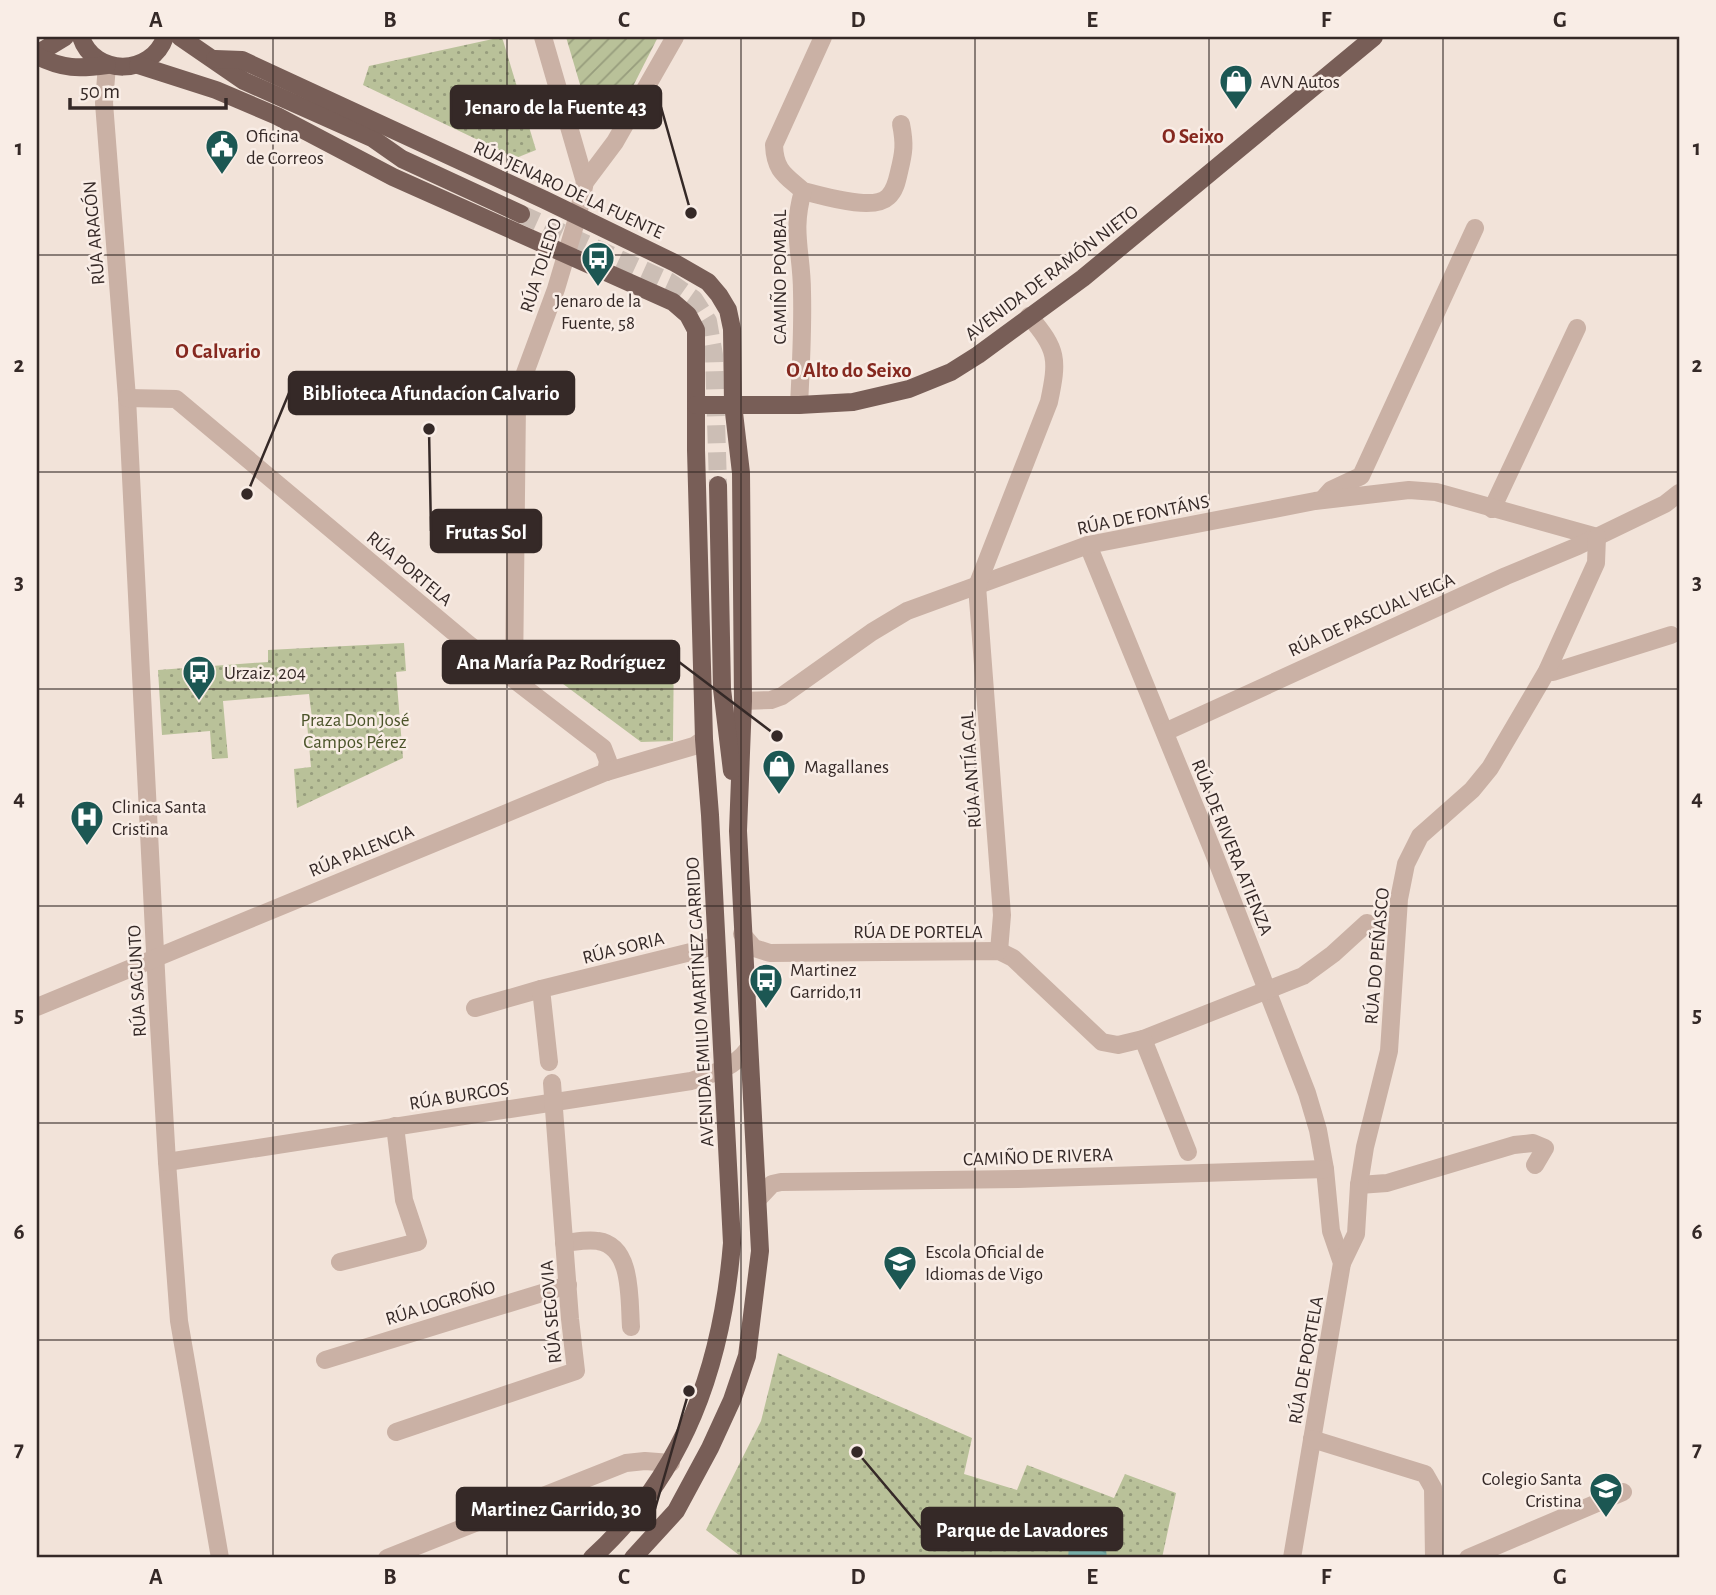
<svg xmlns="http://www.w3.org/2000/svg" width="1716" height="1595" viewBox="0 0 1716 1595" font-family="'Alegreya Sans',sans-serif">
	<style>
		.park { fill: url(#park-dots) }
		.garden { fill: url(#garden-furrows) }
		.water { fill: url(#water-ripples) }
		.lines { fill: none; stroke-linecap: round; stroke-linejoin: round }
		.major-tunnel { stroke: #ccbeb5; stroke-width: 18; stroke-dasharray: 18 9; stroke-linecap: butt }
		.minor { stroke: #cab1a5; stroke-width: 18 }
		.major { stroke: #785e57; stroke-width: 18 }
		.grid { fill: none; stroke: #352927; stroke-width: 2; stroke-opacity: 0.55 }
		.labels { text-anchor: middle; stroke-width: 5; stroke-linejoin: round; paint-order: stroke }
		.poi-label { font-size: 19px; fill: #352927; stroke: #f9ede6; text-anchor: start }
		.street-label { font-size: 19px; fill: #352927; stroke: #f9ede6 }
		.park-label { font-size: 19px; fill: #4b542a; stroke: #f9ede6 }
		.neighbourhood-label { font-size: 21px; font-weight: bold; fill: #85281f; stroke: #f9ede6 }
		.leader { fill: none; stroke: #352927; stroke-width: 2.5 }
		.callout-dot { fill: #352927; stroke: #f9ede6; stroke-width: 2.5 }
		.callout { fill: #352927; stroke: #352927; stroke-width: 2.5 }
		.callout-label { font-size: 21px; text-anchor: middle; font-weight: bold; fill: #fff }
		.neatline { fill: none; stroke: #352927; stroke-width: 2.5 }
		.grid-label { font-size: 23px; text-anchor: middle; font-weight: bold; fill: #352927 }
	</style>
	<defs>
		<pattern id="park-dots" width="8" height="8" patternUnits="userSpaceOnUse" patternTransform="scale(1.75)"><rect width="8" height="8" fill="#b9c199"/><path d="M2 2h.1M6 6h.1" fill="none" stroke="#979d7d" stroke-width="1.8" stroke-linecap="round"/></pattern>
		<pattern id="garden-furrows" width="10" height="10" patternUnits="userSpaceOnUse" patternTransform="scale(1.75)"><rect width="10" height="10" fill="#b9c199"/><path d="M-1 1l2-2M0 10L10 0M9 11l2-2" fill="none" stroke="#979d7d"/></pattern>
		<pattern id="water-ripples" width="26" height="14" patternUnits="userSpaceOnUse" patternTransform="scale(1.75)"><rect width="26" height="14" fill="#78afa9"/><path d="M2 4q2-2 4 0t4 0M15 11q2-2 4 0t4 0" fill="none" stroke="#638e8a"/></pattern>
	</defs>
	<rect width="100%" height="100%" fill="#f2e3d9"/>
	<g class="park">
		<polygon points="502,37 536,150 516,158 363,85 369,66"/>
		<polygon points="404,643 406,671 396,672 403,758 297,808 294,769 311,767 307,723 312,718 309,694 223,701 228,758 212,759 210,731 162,735 158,670 268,662 268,650"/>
		<polygon points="533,643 674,644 673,741 641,742 543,669"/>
		<polygon points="778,1353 972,1438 964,1474 1017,1490 1027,1465 1114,1498 1125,1474 1176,1493 1162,1558 743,1558 706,1530 761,1421"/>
	</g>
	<polygon class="garden" points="566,37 658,37 627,98 589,115"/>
	<polygon class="water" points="1077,1532 1092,1532 1105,1542 1107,1558 1068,1558 1069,1546"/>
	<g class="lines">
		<polyline class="major-tunnel" points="521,214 670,282 694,299 708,321 714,355 718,485"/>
		<g class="minor">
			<polyline points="543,37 585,182"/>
			<polyline points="107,65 104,103 127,398 157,991 167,1162 179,1321 220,1558"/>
			<path d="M803 191C821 195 873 212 888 197 895 191 897 181 899 172 904 152 905 144 901 124"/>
			<polyline points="127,398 176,399 468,644 603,748 608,761 606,772"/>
			<path d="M799 405C801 367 803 329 802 292 802 252 791 232 803 191 785 175 775 171 774 145L823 37"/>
			<polyline points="1323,499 1331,490 1361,476 1475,228"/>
			<polyline points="1492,509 1577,328"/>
			<polyline points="1088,545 1213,851 1307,1093 1318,1130 1325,1169 1331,1231 1342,1263 1292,1558"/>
			<polyline points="1547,671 1553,672 1671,635"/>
			<polyline points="514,678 517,402 522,381 556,289 578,215 585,182 615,142 675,37"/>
			<polyline points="743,701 771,700 782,696 872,632 907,611 1088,545 1315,501 1409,490 1436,492 1597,537"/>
			<polyline points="1165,732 1506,576 1578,546 1665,504 1679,493"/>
			<polyline points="742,934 754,948 770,953 999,951 1013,958 1102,1042 1118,1045 1143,1039 1303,976 1333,954 1367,923"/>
			<path d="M999 951 1002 915 977 586 1049 402C1058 359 1058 350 1029 316"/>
			<polyline points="37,1007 606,772 694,746 704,739"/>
			<polyline points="475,1008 541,989"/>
			<polyline points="1143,1039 1188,1152"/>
			<polyline points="549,1062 541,989 715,946"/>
			<path d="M167 1162 691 1081C712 1074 734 1068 748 1049"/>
			<polyline points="1359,1185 1387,1183 1514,1145 1533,1143 1545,1148 1535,1165"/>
			<polyline points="758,1199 772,1184 781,1182 1018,1179 1325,1169"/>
			<path d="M564 1243C575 1242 587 1239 598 1241 633 1246 629 1300 631 1327"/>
			<polyline points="340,1262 418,1242 404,1200 395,1126"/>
			<polyline points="1342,1263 1356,1234 1359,1185 1365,1147 1389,1051 1399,899 1406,864 1420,836 1472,790 1490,768 1547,671 1596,563 1597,537"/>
			<polyline points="325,1360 568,1285"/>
			<polyline points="396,1432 576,1371 570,1319 552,1083"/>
			<polyline points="1312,1439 1425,1474 1433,1488 1434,1558"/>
			<polyline points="387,1558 626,1463 645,1461 671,1463"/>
			<polyline points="1468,1558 1623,1492"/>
		</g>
		<g class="major">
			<path d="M81 37C94 77 152 76 165 37"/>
			<polyline points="180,37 244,81 372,138 402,159 521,214"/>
			<polyline points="37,54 65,37"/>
			<path d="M37 56C63 69 79 69 107 65"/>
			<polyline points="215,59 242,60 545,200 675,263 708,282 719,295 728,310 732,329 733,404 741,473 743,701 738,831 760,1251 747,1356 732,1400 710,1448 676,1511 633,1558"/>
			<path d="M138 65 216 90 277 116 393 177 673 302 688 315 696 330V450L704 739 710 815 732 1243C722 1366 685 1473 592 1558"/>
			<polyline points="696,405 799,405 853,402 909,389 951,372 978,355 1083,278 1374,37"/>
			<polyline points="718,485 722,689 732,771"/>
		</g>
	</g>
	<path class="grid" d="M273 37V1558M507 37V1558M741 37V1558M975 37V1558M1209 37V1558M1443 37V1558M37 255H1679M37 472H1679M37 689H1679M37 906H1679M37 1123H1679M37 1340H1679"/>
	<defs>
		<symbol id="shop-pin" viewBox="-11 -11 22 30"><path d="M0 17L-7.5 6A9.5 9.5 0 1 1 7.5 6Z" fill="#1c5753" stroke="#f9ede6"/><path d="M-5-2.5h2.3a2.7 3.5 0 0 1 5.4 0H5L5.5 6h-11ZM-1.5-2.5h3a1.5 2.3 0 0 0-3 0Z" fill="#fff"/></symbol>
		<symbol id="civic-pin" viewBox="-11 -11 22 30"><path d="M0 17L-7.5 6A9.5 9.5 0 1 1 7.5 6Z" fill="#1c5753" stroke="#f9ede6"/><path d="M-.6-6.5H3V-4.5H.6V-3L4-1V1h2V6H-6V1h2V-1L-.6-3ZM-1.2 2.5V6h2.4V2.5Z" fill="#fff"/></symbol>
		<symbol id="bus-pin" viewBox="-11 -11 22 30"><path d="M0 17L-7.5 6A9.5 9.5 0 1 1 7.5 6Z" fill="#1c5753" stroke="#f9ede6"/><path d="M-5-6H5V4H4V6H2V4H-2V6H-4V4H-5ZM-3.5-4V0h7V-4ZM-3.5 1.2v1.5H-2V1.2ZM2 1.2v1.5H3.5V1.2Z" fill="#fff"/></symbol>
		<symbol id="hospital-pin" viewBox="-11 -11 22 30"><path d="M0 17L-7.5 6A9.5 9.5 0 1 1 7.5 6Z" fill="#1c5753" stroke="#f9ede6"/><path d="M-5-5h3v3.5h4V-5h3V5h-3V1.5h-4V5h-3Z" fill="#fff"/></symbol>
		<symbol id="school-pin" viewBox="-11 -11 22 30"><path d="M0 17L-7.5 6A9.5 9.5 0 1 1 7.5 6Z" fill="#1c5753" stroke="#f9ede6"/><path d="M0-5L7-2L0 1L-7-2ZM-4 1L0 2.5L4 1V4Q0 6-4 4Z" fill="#fff"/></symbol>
	</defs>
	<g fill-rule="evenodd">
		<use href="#shop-pin" x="1217" y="62" width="38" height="52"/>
		<use href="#civic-pin" x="203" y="127" width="38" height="52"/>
		<use href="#bus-pin" x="579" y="239" width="38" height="52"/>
		<use href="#bus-pin" x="180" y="653" width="38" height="52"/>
		<use href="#shop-pin" x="760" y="747" width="38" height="52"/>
		<use href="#hospital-pin" x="68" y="798" width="38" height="52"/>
		<use href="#bus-pin" x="747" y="961" width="38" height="52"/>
		<use href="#school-pin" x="881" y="1243" width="38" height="52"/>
		<use href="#school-pin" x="1587" y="1470" width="38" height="52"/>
	</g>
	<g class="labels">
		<g class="poi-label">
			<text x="1260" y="88">AVN Autos</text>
			<text x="246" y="142">Oficina<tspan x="246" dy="22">de Correos</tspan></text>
			<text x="598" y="307" text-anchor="middle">Jenaro de la<tspan x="598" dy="22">Fuente, 58</tspan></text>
			<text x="224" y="679">Urzaiz, 204</text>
			<text x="804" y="773">Magallanes</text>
			<text x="112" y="813">Clinica Santa<tspan x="112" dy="22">Cristina</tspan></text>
			<text x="790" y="976">Martinez<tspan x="790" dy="22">Garrido,11</tspan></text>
			<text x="925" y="1258">Escola Oficial de<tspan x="925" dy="22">Idiomas de Vigo</tspan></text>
			<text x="1582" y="1485" text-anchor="end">Colegio Santa<tspan x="1582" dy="22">Cristina</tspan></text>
		</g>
		<g class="street-label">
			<text transform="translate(569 189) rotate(25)" y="7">RÚA JENARO DE LA FUENTE</text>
			<text transform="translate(93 233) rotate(-95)" y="7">RÚA ARAGÓN</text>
			<text transform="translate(540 265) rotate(-72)" y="7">RÚA TOLEDO</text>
			<text transform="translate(1051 272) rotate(-37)" y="7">AVENIDA DE RAMÓN NIETO</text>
			<text transform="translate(779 277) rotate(-90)" y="7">CAMIÑO POMBAL</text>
			<text transform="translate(1143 514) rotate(-12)" y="7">RÚA DE FONTÁNS</text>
			<text transform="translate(410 568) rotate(40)" y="7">RÚA PORTELA</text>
			<text transform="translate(1371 614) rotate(-24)" y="7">RÚA DE PASCUAL VEIGA</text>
			<text transform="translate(970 770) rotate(-94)" y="7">RÚA ANTÍA CAL</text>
			<text transform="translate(1233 847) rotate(68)" y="7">RÚA DE RIVERA ATIENZA</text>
			<text transform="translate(361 850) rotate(-22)" y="7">RÚA PALENCIA</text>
			<text x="918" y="938">RÚA DE PORTELA</text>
			<text transform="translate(623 947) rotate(-14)" y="7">RÚA SORIA</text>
			<text transform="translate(1376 956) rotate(-85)" y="7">RÚA DO PEÑASCO</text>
			<text transform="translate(136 981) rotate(-93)" y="7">RÚA SAGUNTO</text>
			<text transform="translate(699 1002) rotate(-93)" y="7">AVENIDA EMILIO MARTÍNEZ GARRIDO</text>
			<text transform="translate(459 1095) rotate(-9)" y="7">RÚA BURGOS</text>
			<text transform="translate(1038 1156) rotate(-2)" y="7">CAMIÑO DE RIVERA</text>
			<text transform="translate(440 1302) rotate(-17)" y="7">RÚA LOGROÑO</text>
			<text transform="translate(550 1312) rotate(-95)" y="7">RÚA SEGOVIA</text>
			<text transform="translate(1305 1360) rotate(-80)" y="7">RÚA DE PORTELA</text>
		</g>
		<g class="park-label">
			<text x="355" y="726">Praza Don José<tspan x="355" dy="22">Campos Pérez</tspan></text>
		</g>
		<g class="neighbourhood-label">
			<text x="1193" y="143">O Seixo</text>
			<text x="218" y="358">O Calvario</text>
			<text x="849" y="377">O Alto do Seixo</text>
		</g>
	</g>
	<path class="leader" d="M691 213L661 107M247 494L289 393M429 429L431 531M777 736L679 662M689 1391L655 1509M857 1452L922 1529"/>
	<g class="callout-dot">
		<circle cx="691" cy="213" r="7"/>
		<circle cx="247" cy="494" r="7"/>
		<circle cx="429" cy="429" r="7"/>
		<circle cx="777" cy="736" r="7"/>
		<circle cx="689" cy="1391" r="7"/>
		<circle cx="857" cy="1452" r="7"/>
	</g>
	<g class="callout">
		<rect x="451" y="86" width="210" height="42" rx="7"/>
		<rect x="289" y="372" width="285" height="42" rx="7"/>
		<rect x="431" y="510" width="110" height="42" rx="7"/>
		<rect x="443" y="641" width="236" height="42" rx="7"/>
		<rect x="457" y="1488" width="198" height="42" rx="7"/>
		<rect x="922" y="1508" width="200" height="42" rx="7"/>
	</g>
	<g class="callout-label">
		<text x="556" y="114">Jenaro de la Fuente 43</text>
		<text x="431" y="400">Biblioteca Afundacíon Calvario</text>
		<text x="486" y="539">Frutas Sol</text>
		<text x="561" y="669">Ana María Paz Rodríguez</text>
		<text x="556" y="1516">Martinez Garrido, 30</text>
		<text x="1022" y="1537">Parque de Lavadores</text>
	</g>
	<rect width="1716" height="1595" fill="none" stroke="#f9ede6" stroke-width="77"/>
	<path d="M70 98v10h156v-10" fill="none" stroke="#352927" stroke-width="3.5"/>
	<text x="80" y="98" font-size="21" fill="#352927" stroke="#f9ede6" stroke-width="5" paint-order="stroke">50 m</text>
	<rect x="38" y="38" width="1640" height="1518" class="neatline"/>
	<g class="grid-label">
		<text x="156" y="27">A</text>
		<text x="390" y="27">B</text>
		<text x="624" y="27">C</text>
		<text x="858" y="27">D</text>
		<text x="1092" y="27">E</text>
		<text x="1326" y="27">F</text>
		<text x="1560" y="27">G</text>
		<text x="19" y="155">1</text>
		<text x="1697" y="155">1</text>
		<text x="19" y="372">2</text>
		<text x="1697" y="372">2</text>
		<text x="19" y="589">3</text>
		<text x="1697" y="589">3</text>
		<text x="19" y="805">4</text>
		<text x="1697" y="805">4</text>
		<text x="19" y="1022">5</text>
		<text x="1697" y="1022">5</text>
		<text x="19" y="1239">6</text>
		<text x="1697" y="1239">6</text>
		<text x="19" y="1456">7</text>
		<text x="1697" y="1456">7</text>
		<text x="156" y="1584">A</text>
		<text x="390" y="1584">B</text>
		<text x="624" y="1584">C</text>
		<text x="858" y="1584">D</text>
		<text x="1092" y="1584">E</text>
		<text x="1326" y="1584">F</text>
		<text x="1560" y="1584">G</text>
	</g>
</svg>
